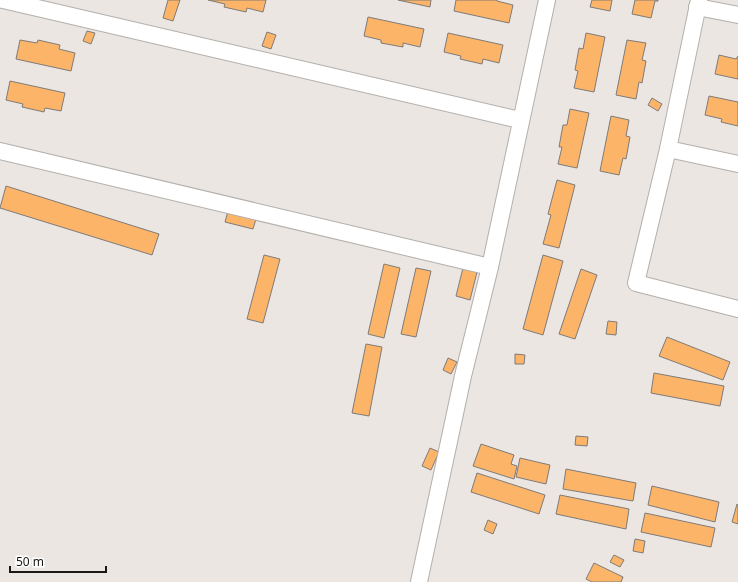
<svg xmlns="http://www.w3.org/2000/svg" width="738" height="582" viewBox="0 0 738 582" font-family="'Noto Sans',sans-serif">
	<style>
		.building { fill: #fcb468; stroke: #7f7b78 }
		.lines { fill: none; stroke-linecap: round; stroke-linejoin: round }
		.minor-casing { stroke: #b3afab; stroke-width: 18 }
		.minor { stroke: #fff; stroke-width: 16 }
	</style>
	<rect width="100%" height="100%" fill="#ebe6e2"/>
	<g class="building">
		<polygon points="168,0 180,0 173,21 163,18"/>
		<polygon points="208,0 266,0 263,12 247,8 246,12 224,7 225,4"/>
		<polygon points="398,0 431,0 430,7"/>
		<polygon points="456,0 497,0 497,1 513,5 509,23 454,11"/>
		<polygon points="592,0 612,0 610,11 590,7"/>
		<polygon points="635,0 658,0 658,1 655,1 651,18 632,14"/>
		<polygon points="368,17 424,29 420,47 403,43 403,47 381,43 381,40 364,36"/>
		<polygon points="87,31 95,33 91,44 83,41"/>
		<polygon points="267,32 276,35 271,49 262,46"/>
		<polygon points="448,33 503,45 499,63 483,59 482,64 460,59 461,56 444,52"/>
		<polygon points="586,33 605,37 594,92 574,88 578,71 575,70 579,48 583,49"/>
		<polygon points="20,40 37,43 38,40 60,45 59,49 75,53 71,71 16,59"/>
		<polygon points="627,40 646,43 642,60 646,61 642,83 639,82 636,99 616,95"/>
		<polygon points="719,55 736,59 738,56 738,79 715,74"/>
		<polygon points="10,81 65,93 61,111 45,108 44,112 22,107 23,104 6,100"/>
		<polygon points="709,96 738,102 738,126 721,122 722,119 705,115"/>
		<polygon points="652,98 662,104 658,111 648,105"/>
		<polygon points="570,109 589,113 577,168 558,164 562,147 559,147 563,125 567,125"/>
		<polygon points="611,116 629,120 626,136 630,137 626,159 623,158 619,175 600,171"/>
		<polygon points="557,180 575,185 559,248 543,244 551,215 548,214"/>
		<polygon points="6,186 159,234 152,255 0,208"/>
		<polygon points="228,211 256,219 253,229 225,222"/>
		<polygon points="264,255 280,259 263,323 247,319"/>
		<polygon points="543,255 563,261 543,335 523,329"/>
		<polygon points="384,264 400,268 384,338 368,334"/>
		<polygon points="416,268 431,271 416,337 401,334"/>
		<polygon points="463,268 477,272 470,300 456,296"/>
		<polygon points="581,269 597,275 575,339 559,334"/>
		<polygon points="608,321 617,322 616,335 606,334"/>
		<polygon points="667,337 730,362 723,380 659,356"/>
		<polygon points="366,344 382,347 369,416 352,413"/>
		<polygon points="515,354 525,355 524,364 515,364"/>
		<polygon points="448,358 457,362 451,374 443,370"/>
		<polygon points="654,373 724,386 720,406 651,393"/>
		<polygon points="576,436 588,437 587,446 575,445"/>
		<polygon points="481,444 514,455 511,464 517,466 514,479 473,466"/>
		<polygon points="430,448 439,452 431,470 422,466"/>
		<polygon points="520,458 550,465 546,484 516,477"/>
		<polygon points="566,469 636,483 633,501 563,489"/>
		<polygon points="477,473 545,495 539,514 471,492"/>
		<polygon points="652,486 719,502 715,522 648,505"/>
		<polygon points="560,495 629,509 626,529 556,514"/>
		<polygon points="737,504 738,505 738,524 732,522"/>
		<polygon points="645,513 715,528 711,547 641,532"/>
		<polygon points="488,520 497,524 493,534 484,530"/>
		<polygon points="635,539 645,541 643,553 633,551"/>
		<polygon points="614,555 624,560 620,567 610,562"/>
		<polygon points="594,563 623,577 621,582 592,582 586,579"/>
	</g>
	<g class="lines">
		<defs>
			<g id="minor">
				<polyline points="3,0 520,120"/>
				<polyline points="699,0 668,149 636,283 738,309"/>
				<polyline points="697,7 738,15"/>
				<polyline points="668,149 738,164"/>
				<polyline points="0,151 490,267"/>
				<polyline points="419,582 463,376 490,267 547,0"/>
			</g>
		</defs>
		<use href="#minor" class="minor-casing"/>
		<use href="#minor" class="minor"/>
	</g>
	<path d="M10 566v6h96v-6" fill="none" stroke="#191816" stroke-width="2"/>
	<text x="16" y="566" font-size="12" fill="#191816" stroke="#ffffff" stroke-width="3" paint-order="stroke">50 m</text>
</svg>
